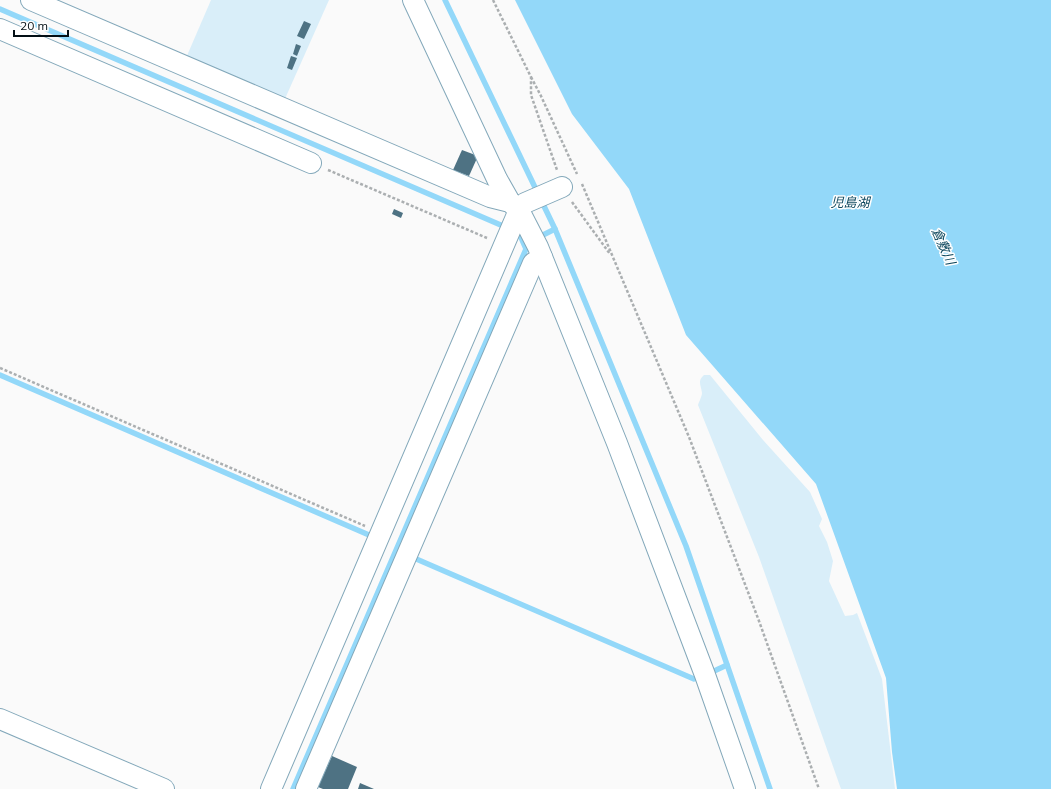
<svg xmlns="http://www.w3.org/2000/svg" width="1051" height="789" viewBox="0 0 1051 789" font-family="Mulish,'Noto Sans JP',sans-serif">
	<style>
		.green { fill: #d9eef9 }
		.water { fill: #93d8f9 }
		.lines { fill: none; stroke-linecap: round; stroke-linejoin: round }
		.stream { stroke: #93d8f9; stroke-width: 5.5 }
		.building { fill: #4e7283 }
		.street-casing { stroke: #83a8ba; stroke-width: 22 }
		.path { stroke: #abafb1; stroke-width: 2.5; stroke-dasharray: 3 2; stroke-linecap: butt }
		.street { stroke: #fff; stroke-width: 20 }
		.labels { text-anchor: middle; stroke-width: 3; stroke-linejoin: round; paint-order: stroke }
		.water-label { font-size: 13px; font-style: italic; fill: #0e485e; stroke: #fff }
	</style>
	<rect width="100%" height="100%" fill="#fafafa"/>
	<g class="green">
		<polygon points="211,0 329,0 284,101 186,58"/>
		<path d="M704 375H710L763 440 810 492 822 519 819 526 827 542 833 561 829 581 845 616 853 615 857 613 882 679 895 789H841L759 557 698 405C699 402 702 396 702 393 701 385 697 381 704 375Z"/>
	</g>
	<polygon class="water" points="515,0 1051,0 1051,789 897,789 892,752 886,678 816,484 686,335 629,189 572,114"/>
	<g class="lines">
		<g class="stream">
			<polyline points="445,0 555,229 686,546 770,789"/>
			<polyline points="0,9 519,233 526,249 293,789"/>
			<polyline points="537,238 555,229"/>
			<polyline points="0,375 369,535"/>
			<polyline points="414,558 694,679 700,677"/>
			<polyline points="712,672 727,665"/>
		</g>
	</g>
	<g class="building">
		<polygon points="304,21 311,24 304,39 297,36"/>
		<polygon points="296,44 301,46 297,56 293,54"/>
		<polygon points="291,56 297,58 292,70 287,68"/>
		<polygon points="462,150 478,156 469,176 453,170"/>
		<polygon points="394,209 403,213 401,218 392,214"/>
		<polygon points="332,756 357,767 348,789 323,789 318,787"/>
		<polygon points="360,783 374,789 358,789"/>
	</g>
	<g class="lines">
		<defs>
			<g id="street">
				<polyline points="31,0 490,197 510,202 519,210 538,247 617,443 705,675 745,789"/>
				<polyline points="413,0 497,179 510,202"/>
				<polyline points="0,29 311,163"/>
				<polyline points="0,719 164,789"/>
				<polyline points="271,789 519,210 525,203 562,187"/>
				<polyline points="306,789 533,263 542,257"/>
			</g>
		</defs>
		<use href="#street" class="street-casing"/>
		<g class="path">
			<polyline points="493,0 531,77 531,95 557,170"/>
			<polyline points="531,77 541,96 577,174"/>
			<polyline points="328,170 487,238"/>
			<polyline points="582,184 689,437 759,621 819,789"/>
			<polyline points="572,202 610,254"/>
			<polyline points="0,368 365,526"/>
		</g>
		<use href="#street" class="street"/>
	</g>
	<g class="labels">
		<g class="water-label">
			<text x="850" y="207">児島湖</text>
			<text transform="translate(944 246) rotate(66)" y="5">倉敷川</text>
		</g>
	</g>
	<path d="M14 30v6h54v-6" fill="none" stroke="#030f15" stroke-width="2"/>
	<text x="20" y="30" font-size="12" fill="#030f15" stroke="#ffffff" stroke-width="3" paint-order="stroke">20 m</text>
</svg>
